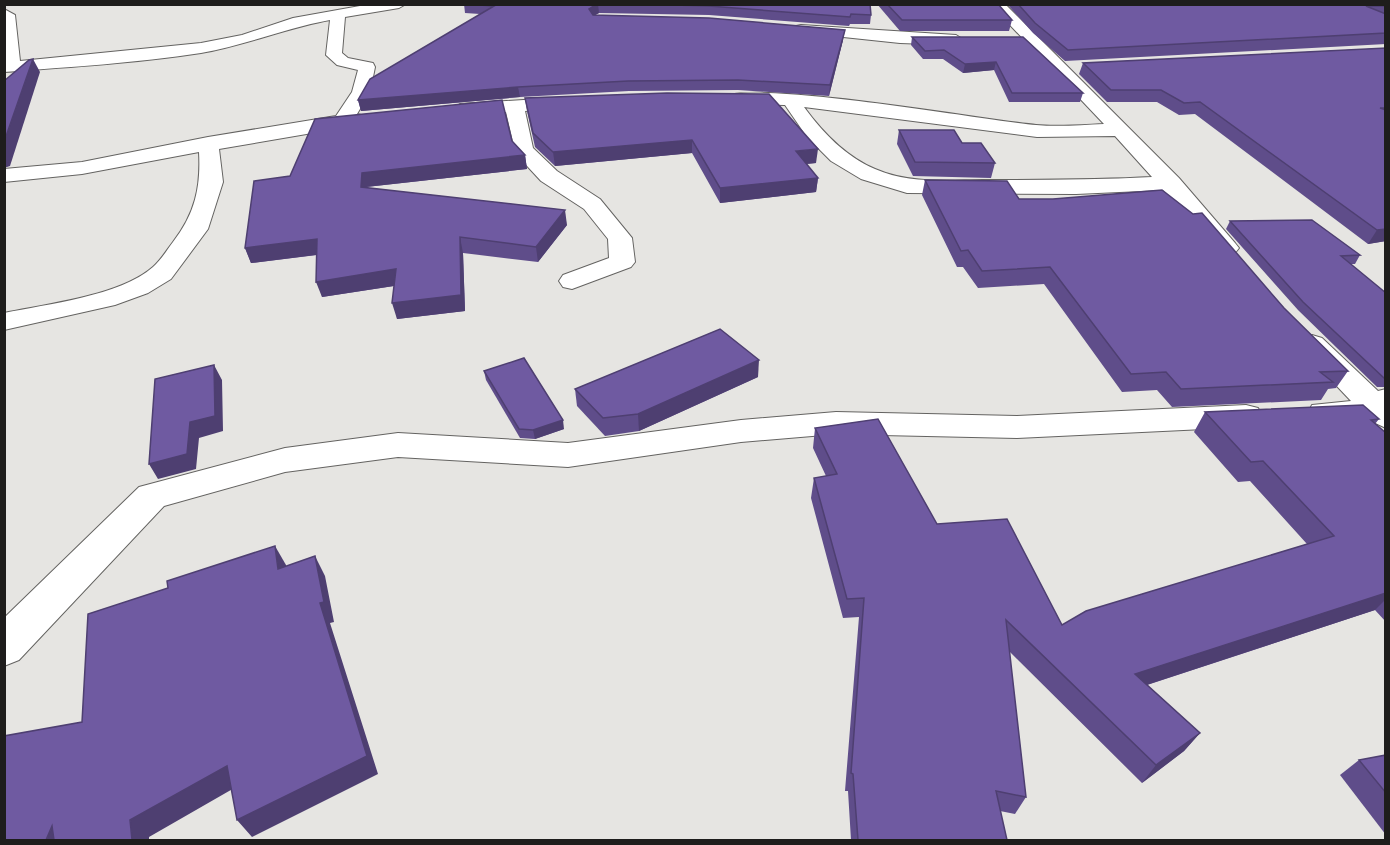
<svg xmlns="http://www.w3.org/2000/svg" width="1390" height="845" viewBox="0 0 1390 845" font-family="Manrope,sans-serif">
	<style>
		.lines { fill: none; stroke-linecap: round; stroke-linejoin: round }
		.minor-casing { stroke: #646361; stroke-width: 2 }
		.minor { fill: #fff; fill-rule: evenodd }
		.wall { fill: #5f4d8a }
		.shaded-wall { fill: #4e3f71 }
		.building { fill: #6f5aa1; stroke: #4e3f71; stroke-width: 1.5 }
	</style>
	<rect width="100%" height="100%" fill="#e6e5e2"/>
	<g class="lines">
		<defs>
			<g id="minor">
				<path d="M371 4H406L399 8 345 17 342 53 348 58 373 63 375 67 370 92 357 114 365 116 368 120 365 124 219 149 223 182 208 229 171 279 148 293 115 305 4 330V313C47 304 120 296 153 267 161 260 167 250 173 242 195 214 201 187 199 152L82 174 4 182V169L82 162 208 137 336 116 352 92 358 70 337 65 326 55 330 20C286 28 246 45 201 53 136 63 70 67 4 72V9L15 15 20 61 201 43 242 35 293 18Z"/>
				<path d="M990 4H1005L1179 178 1235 243 1239 248 1235 253 1226 256 1217 253 1163 190 1076 194 907 193 861 179 831 161 807 137 785 105 730 104 721 99C736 76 996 122 1036 125 1058 127 1082 125 1104 124ZM804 107 1037 137 1115 136 1152 177C1096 180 1040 180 983 180 947 180 909 184 875 169 845 156 823 133 804 107Z"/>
				<polygon points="801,25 956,35 964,40 956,45 900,43 796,32 794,29 796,26"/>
				<polygon points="570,97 576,98 579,102 576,106 525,111 533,148 557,171 600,199 632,238 635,262 631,267 572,289 563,287 559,281 563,275 609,258 608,239 584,209 541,181 516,154 506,112 460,116 451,110 460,104"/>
				<polygon points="1312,335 1322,338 1378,391 1386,389 1386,428 1371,421 1324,424 1312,421 1308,413 1312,405 1351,401 1297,344 1302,338"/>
				<polygon points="1246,405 1258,408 1262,416 1258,424 1246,427 1017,438 836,434 741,442 568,467 398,457 285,472 164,506 19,660 4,666 4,618 139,487 285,448 398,433 568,443 741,420 836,412 1017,416"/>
			</g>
		</defs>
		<use href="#minor" class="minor-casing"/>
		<use href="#minor" class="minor"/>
	</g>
	<g class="wall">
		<polygon points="464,4 870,4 871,15 870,24 850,24 849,26 709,15 599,13 595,15 843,40 829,96 738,90 629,91 520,97 361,111 358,100 480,14 465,13"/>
		<polygon points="877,4 998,4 1012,20 1009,31 900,31"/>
		<polygon points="1007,4 1386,4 1386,44 1065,61 1033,33"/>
		<polygon points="912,37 1023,37 1083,93 1080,102 1009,102 994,70 963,73 943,59 923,59 911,45"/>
		<polygon points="1386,48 1386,241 1368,244 1195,114 1179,115 1157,102 1107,102 1079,74 1083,63"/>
		<polygon points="525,98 816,163 806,164 818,178 816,192 720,203 692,153 555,166 535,147 527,111"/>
		<polygon points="899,130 962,143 995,163 991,178 913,176 897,144"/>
		<polygon points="512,141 525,155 527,169 366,187 366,188 567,225 538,262 463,253 465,311 397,319 394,286 322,297 317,255 251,263 245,248 290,176"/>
		<polygon points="925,180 1019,199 1284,308 1348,371 1336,388 1328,389 1321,400 1172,407 1157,390 1122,392 1044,284 978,288 963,267 957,267 922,195"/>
		<polygon points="1230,221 1360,255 1355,264 1350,264 1386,293 1386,387 1377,387 1298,310 1226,229"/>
		<polygon points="484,371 564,429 535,439 520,438 486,380"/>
		<polygon points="758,377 639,431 605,436 577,406 575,389"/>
		<polygon points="1205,412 1379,419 1375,424 1386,433 1386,622 1375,610 1147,685 1200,733 1184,751 1142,783 1009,651 1026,797 1015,814 1000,811 1007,840 851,840 848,791 845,791 859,617 843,618 811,498 814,478 826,476 813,448 815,428 937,524 1062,625 1307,544 1250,481 1238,482 1194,432"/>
		<polygon points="1386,755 1386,835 1340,775 1359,760"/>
	</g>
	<g class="shaded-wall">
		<polygon points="597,4 598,4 599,13 590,18 589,9"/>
		<polygon points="845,30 843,40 829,96 830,85"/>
		<polygon points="33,59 40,72 10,166 4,168 4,142"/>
		<polygon points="996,62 994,70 963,73 965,64"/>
		<polygon points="518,87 520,97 361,111 358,100"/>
		<polygon points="692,140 692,153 555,166 553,152"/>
		<polygon points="818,149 816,163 795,165 796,151"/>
		<polygon points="525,155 527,169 366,187 366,202 361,187 362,173"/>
		<polygon points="818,178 816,192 720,203 720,188"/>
		<polygon points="565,210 567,225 538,262 536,247"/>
		<polygon points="1386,229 1386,241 1368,244 1377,230"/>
		<polygon points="460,237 463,253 465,311 397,319 392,303"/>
		<polygon points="317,239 323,254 251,263 245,248"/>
		<polygon points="396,269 400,285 322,297 316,282"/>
		<polygon points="759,360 758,377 639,431 638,414"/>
		<polygon points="214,365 222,380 223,431 199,438 196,469 158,479 149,464 190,422"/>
		<polygon points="563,420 564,429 535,439 533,430"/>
		<polygon points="275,546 286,565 289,588 278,569"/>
		<polygon points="315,556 325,576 334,622 330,623 378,774 252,837 237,820"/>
		<polygon points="1386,593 1386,599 1375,610 1122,693 1135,674"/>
		<polygon points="1200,733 1184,751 1142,783 1156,765"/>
		<polygon points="227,766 243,783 149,837 149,840 132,840 130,820"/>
		<polygon points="52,826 71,840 46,840"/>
	</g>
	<g class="building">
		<polygon points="464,4 597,4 589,9 593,15 709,18 845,30 830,85 738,80 628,81 518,87 358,100 370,79 494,6"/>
		<polygon points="636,4 870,4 871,15 851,14 850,17 709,6"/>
		<polygon points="887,4 998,4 1012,20 902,20"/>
		<polygon points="1018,4 1386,4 1386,6 1366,6 1386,14 1386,33 1068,50 1035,23"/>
		<polygon points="912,37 1023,37 1083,93 1012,93 996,62 965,64 944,50 925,51"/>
		<polygon points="1386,48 1386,108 1380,108 1386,110 1386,229 1377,230 1200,102 1184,103 1161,90 1111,90 1083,63"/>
		<polygon points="33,59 4,142 4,81 29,60"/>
		<polygon points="667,93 769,94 818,149 796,151 818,178 720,188 692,140 553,152 533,133 525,98"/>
		<polygon points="502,100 512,141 525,155 362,173 361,187 565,210 536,247 460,237 461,295 392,303 396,269 316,282 317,239 245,248 254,181 290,176 315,119"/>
		<polygon points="899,130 954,130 962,143 981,143 995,163 915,162"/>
		<polygon points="925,180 1007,181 1019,199 1053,199 1162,190 1193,214 1202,213 1284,308 1348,371 1320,372 1333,382 1181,389 1166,372 1131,374 1050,267 982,271 968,250 961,251"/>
		<polygon points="1312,220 1360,255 1341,256 1386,293 1386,378 1384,378 1303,302 1230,221"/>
		<polygon points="720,329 759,360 638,414 603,418 575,389"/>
		<polygon points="524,358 563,420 533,430 519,429 484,371"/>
		<polygon points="214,365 215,416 190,422 187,454 149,464 155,379"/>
		<polygon points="1363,405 1379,419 1371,420 1386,433 1386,593 1135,674 1200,733 1156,765 1006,620 1026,797 996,791 1007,840 858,840 853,774 851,773 864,598 847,599 814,478 837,474 815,428 878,419 937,524 1007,519 1062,625 1086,611 1334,536 1263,461 1251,462 1205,412"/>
		<polygon points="275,546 278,569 315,556 324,602 320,603 367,756 237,820 227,766 130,820 132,840 54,840 52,826 46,840 4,840 4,736 82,722 88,614 168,588 167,581"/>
		<polygon points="1386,755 1386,793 1359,760"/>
	</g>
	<rect width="1390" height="845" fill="none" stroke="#1e1d1c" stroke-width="12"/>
</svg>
